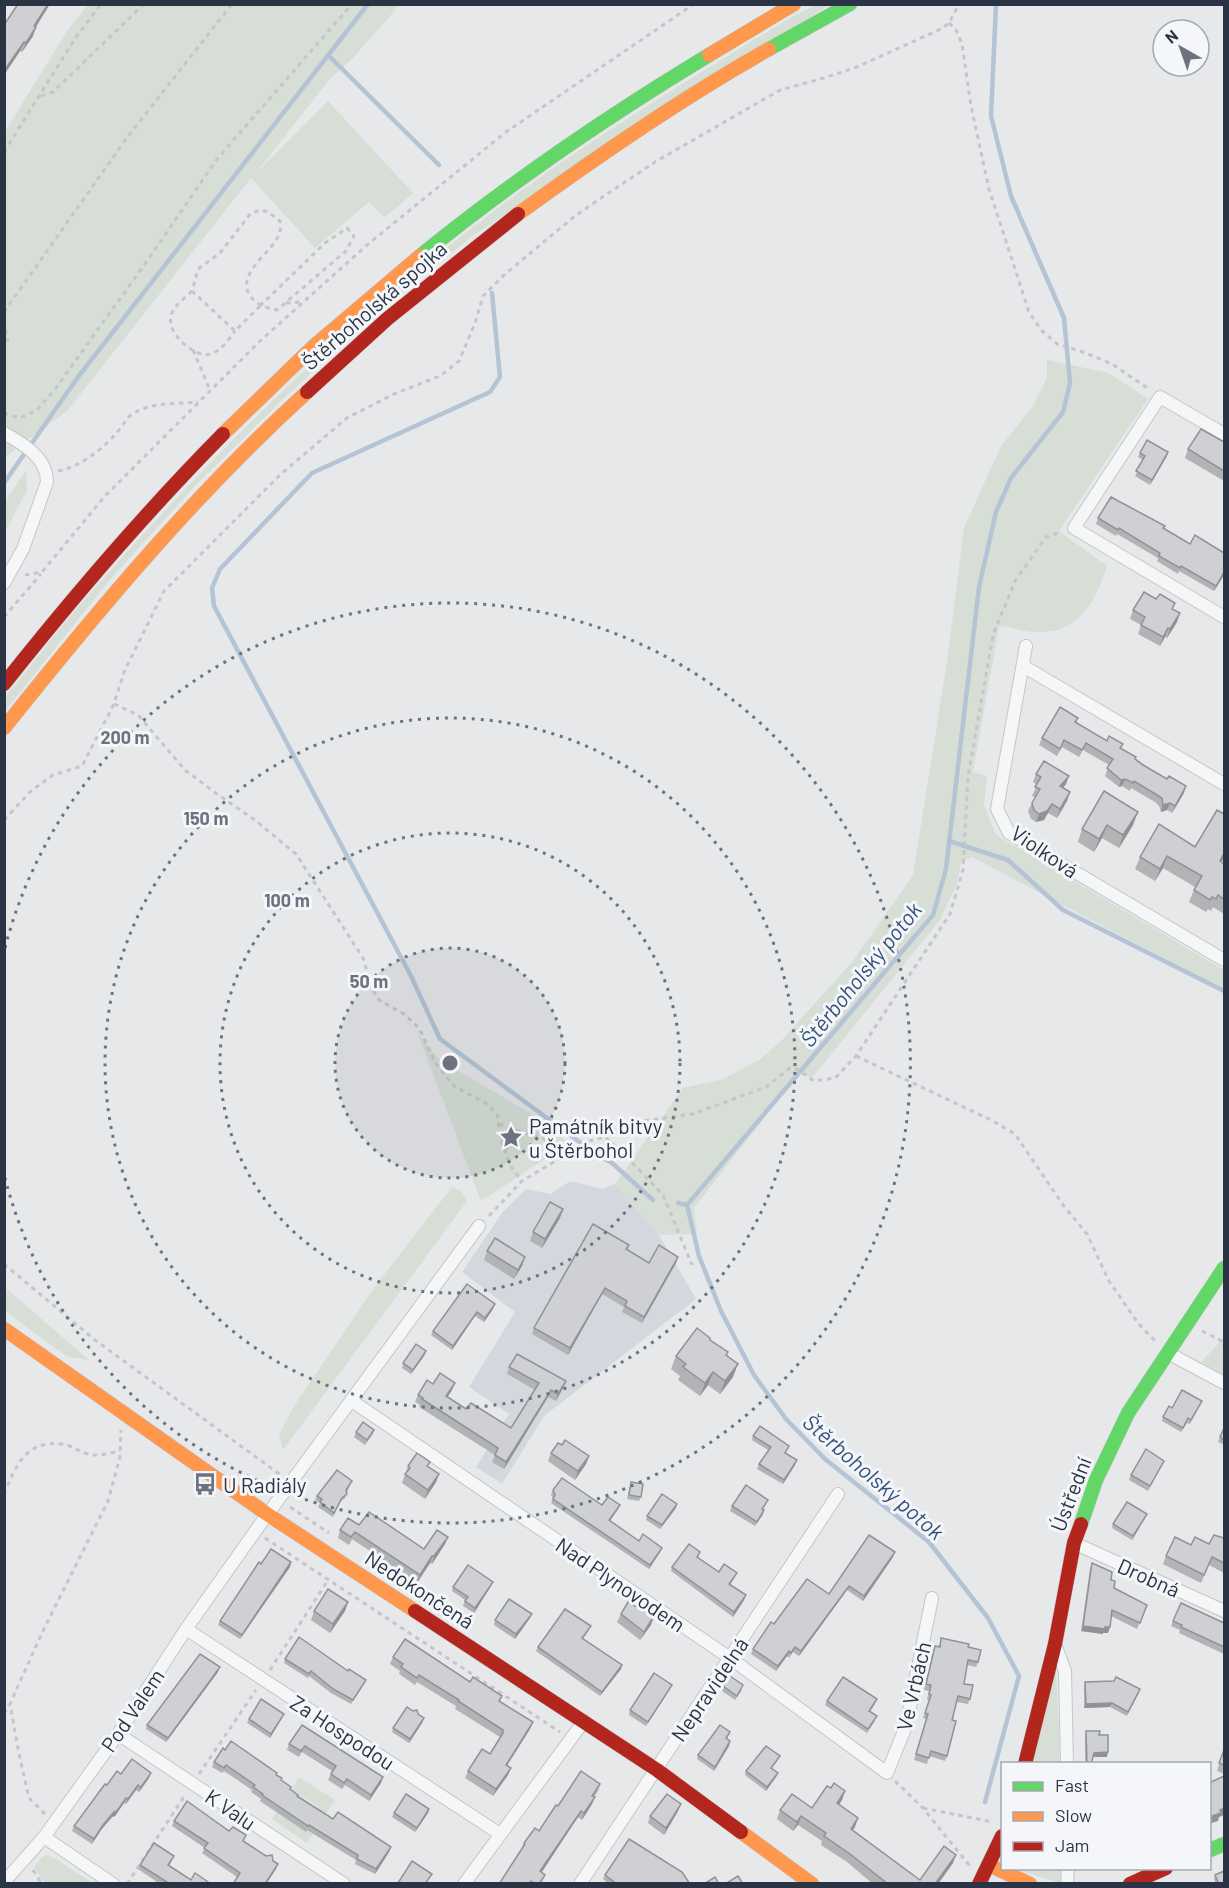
<svg xmlns="http://www.w3.org/2000/svg" width="1229" height="1888" viewBox="0 0 1229 1888" font-family="Barlow,sans-serif">
<rect width="100%" height="100%" fill="#e6e8ea"/>
<path fill="#d4d7dd" d="M 570,1181 L 603,1189 L 615,1184 L 659,1235 L 696,1299 L 544,1416 L 502,1484 L 476,1467 L 509,1414 L 469,1387 L 515,1312 L 462,1272 L 502,1213 L 526,1189 L 551,1194 Z"/>
<g fill="#d6ded6">
<path d="M 88,5 L 398,5 L 391,15 L 351,60 L 328,81 L 255,174 L 328,101 L 413,193 L 384,218 L 369,202 L 315,248 L 251,178 L 68,410 L 5,457 L 4,133 L 69,28 Z"/>
<path d="M 815,5 L 829,5 L 474,235 L 377,313 L 281,401 L 197,484 L 113,576 L 5,711 C 5,708 4,704 5,701 C 6,693 15,685 20,679 C 42,651 64,623 87,597 C 217,448 357,311 517,194 C 605,130 698,74 790,18 Z"/>
<path d="M 1047,360 L 1109,373 L 1148,399 L 1059,531 L 1107,566 C 1096,599 1081,632 1041,632 C 1027,633 1013,627 999,626 L 973,772 L 987,776 L 984,805 L 996,835 L 1224,970 L 1224,990 L 972,857 L 961,862 L 957,883 L 940,920 L 811,1079 L 801,1071 L 694,1208 L 697,1234 L 659,1235 L 615,1184 L 683,1088 L 721,1080 L 759,1060 L 782,1040 L 853,961 L 913,875 L 947,662 L 964,528 L 1001,446 L 1033,406 L 1047,378 Z"/>
<path d="M 26,471 L 27,490 L 5,532 L 5,501 Z"/>
<path d="M 418,1034 L 440,1060 L 528,1112 L 569,1143 L 481,1201 Z"/>
<path d="M 452,1187 L 462,1192 L 467,1201 L 283,1450 L 279,1435 L 294,1406 L 377,1284 Z"/>
<path d="M 4,1287 L 9,1291 L 89,1360 L 68,1357 L 5,1311 Z"/>
<path d="M 1224,1338 L 1224,1375 L 1201,1362 Z"/>
<path d="M 1056,1670 L 1060,1763 L 1033,1763 Z"/>
<path d="M 299,1777 L 335,1800 L 307,1843 L 272,1819 L 278,1810 L 315,1814 L 319,1807 L 295,1792 L 292,1797 L 290,1792 Z"/>
<path d="M 47,1855 L 52,1857 L 93,1883 L 45,1883 L 34,1867 L 42,1857 Z"/>
<path d="M 1015,1869 L 1061,1869 L 1060,1883 Z"/>
</g>
<g fill="none" stroke-linecap="round" stroke-linejoin="round">
<g stroke="#b4c4d5" stroke-width="4.5">
<path d="M 329,56 L 439,165"/>
<path d="M 492,293 L 500,377 L 490,392 L 312,473 L 220,569 L 212,588 L 214,606 L 411,976 L 440,1039 L 593,1152 L 612,1163 L 653,1200"/>
<path d="M 4,483 L 78,377 L 368,4"/>
<path d="M 949,841 L 1008,860 L 1063,910 L 1224,991"/>
<path d="M 678,1203 L 687,1205"/>
<path d="M 985,1802 L 1019,1676 L 988,1618 L 929,1542 L 825,1459 L 786,1419 L 754,1375 L 721,1311 L 699,1256 L 687,1205 L 933,915 L 946,869 L 979,587 L 996,512 L 1011,478 L 1063,412 L 1070,383 L 1064,318 L 1011,196 L 991,116 L 996,4"/>
</g>
<g stroke="#c4c6c8" stroke-width="14">
<g id="street">
<path d="M 4,433 C 24,444 47,458 47,482 L 23,549 L 4,583"/>
<path d="M 1224,434 L 1160,397 L 1074,528 L 1224,617"/>
<path d="M 1026,646 L 997,809 L 1009,833 L 1224,960"/>
<path d="M 1023,666 L 1224,784"/>
<path d="M 1168,1353 L 1224,1383"/>
<path d="M 352,1401 L 730,1658 L 887,1773 L 906,1726 L 932,1598"/>
<path d="M 1074,1543 L 1224,1611"/>
<path d="M 186,1629 L 500,1834"/>
<path d="M 1055,1644 L 1065,1671 L 1067,1764"/>
<path d="M 118,1734 L 344,1884"/>
<path d="M 4,1882 L 44,1837"/>
<path d="M 113,1884 L 44,1837 L 118,1734 L 186,1629 L 259,1526 L 479,1226"/>
<path d="M 464,1884 L 584,1721"/>
<path d="M 580,1884 L 838,1494"/>
<path d="M 1067,1884 L 1068,1868"/>
</g>
</g>
<g stroke="#c4c6c8" stroke-width="15">
<g id="fast">
<path d="M 769,49 L 850,4"/>
<path d="M 420,256 C 511,182 608,116 709,55"/>
<path d="M 1081,1524 L 1096,1480 L 1128,1413 L 1224,1268"/>
<path d="M 1210,1850 L 1224,1844"/>
</g>
</g>
<g stroke="#c4c6c8" stroke-width="15">
<g id="slow">
<path d="M 709,55 L 794,4"/>
<path d="M 518,214 C 599,155 682,98 769,49"/>
<path d="M 223,434 L 314,346 L 420,256"/>
<path d="M 4,728 C 98,610 195,494 307,392"/>
<path d="M 4,1329 L 267,1514 L 415,1611"/>
<path d="M 741,1832 L 812,1884"/>
<path d="M 989,1865 L 1030,1884"/>
</g>
</g>
<g stroke="#c4c6c8" stroke-width="15">
<g id="jam">
<path d="M 307,392 L 387,319 L 518,214"/>
<path d="M 4,684 C 73,597 145,513 223,434"/>
<path d="M 415,1611 L 657,1770 L 741,1832"/>
<path d="M 1025,1764 L 1055,1644 L 1074,1543 L 1081,1524"/>
<path d="M 979,1884 L 1002,1836"/>
<path d="M 1130,1884 L 1166,1868"/>
</g>
</g>
<g stroke="#c5c6ca" stroke-width="3" stroke-dasharray="4.5 4.5" stroke-linecap="butt">
<path d="M 949,23 L 956,30 L 962,44 L 971,106 L 989,189 L 1029,312 L 1041,330 L 1057,344 L 1083,352 L 1112,364 L 1149,389"/>
<path d="M 41,96 L 53,92 L 144,4"/>
<path d="M 4,152 L 76,37 L 101,4"/>
<path d="M 192,291 C 185,298 173,306 171,316 C 166,333 195,359 211,354 C 222,350 229,339 235,331"/>
<path d="M 286,303 L 301,302"/>
<path d="M 260,306 L 235,331 L 192,291 L 198,269 L 220,253 L 251,213 L 261,210 L 268,212 L 280,221 C 280,226 281,230 279,235 C 272,252 237,273 249,294 C 256,305 264,307 277,310 L 346,251 L 354,236 L 347,228 L 325,243 L 260,306"/>
<path d="M 4,312 L 126,139 L 232,4"/>
<path d="M 4,321 L 8,342"/>
<path d="M 193,350 L 210,390"/>
<path d="M 4,413 L 20,418 L 37,410 L 56,388 L 152,254 L 217,159 L 352,4"/>
<path d="M 58,471 C 82,466 103,449 119,430 C 124,424 127,417 134,413 C 152,402 178,404 198,402"/>
<path d="M 25,575 L 42,572 L 105,496 L 259,342 L 367,245 L 506,132 L 694,4"/>
<path d="M 4,617 L 41,574"/>
<path d="M 114,704 L 138,715 L 185,770 L 217,794 L 255,820 L 296,854 L 363,958 L 372,988 L 379,1000 L 404,1014 L 419,1028 L 436,1064 L 454,1086 L 487,1104 L 495,1112 L 498,1117 L 499,1134 L 503,1147 L 512,1168 L 522,1181"/>
<path d="M 4,820 L 31,791 L 53,775 L 82,766 L 114,704 L 124,672 L 164,591 L 281,474 L 347,418 L 394,394 L 440,376 L 459,361 L 475,323 L 483,296 L 503,276 L 576,215 L 655,162 L 780,90 L 824,78 L 857,67 L 941,29 L 949,23 L 959,4"/>
<path d="M 856,1056 L 993,1121 L 1015,1134 L 1063,1205 L 1087,1234 L 1109,1281 L 1138,1323 L 1156,1342"/>
<path d="M 499,1124 L 544,1139 L 569,1154"/>
<path d="M 605,1137 L 610,1130 L 628,1123 L 693,1114 L 766,1087 L 790,1068 L 795,1068 L 814,1081 L 835,1078 L 856,1056 L 950,914 L 963,870 L 968,777 L 993,635 L 1015,581 L 1046,537 L 1061,532"/>
<path d="M 505,1150 L 521,1131"/>
<path d="M 489,1216 L 522,1181 L 589,1141 L 605,1137 L 625,1155 L 663,1195 L 692,1265"/>
<path d="M 4,1264 L 95,1340 L 282,1476"/>
<path d="M 1202,1331 L 1224,1342"/>
<path d="M 4,1494 C 16,1465 26,1440 62,1444 C 72,1445 79,1452 88,1454 C 98,1457 110,1453 120,1451"/>
<path d="M 290,1507 L 329,1533"/>
<path d="M 265,1538 L 560,1732"/>
<path d="M 270,1670 L 328,1580"/>
<path d="M 4,1714 L 9,1705"/>
<path d="M 199,1774 L 256,1690"/>
<path d="M 895,1781 L 922,1807 L 970,1866"/>
<path d="M 923,1808 L 993,1822"/>
<path d="M 45,1814 L 29,1798 L 19,1754 L 10,1704 L 42,1633 L 108,1501 L 120,1457 L 121,1430"/>
<path d="M 33,1870 L 42,1884"/>
<path d="M 127,1884 L 185,1795"/>
</g>
<use href="#street" stroke="#f5f6f7" stroke-width="12"/>
<use href="#fast" stroke="#63d668" stroke-width="14"/>
<use href="#slow" stroke="#ff974d" stroke-width="14"/>
<use href="#jam" stroke="#b3261e" stroke-width="14"/>
</g>
<g fill="#b1b3b5">
<path d="M 18,4 L 50,4 L 35,27 L 33,36 L 22,52 L 20,51 L 4,75 L 4,25 Z"/>
<path d="M 1224,442 L 1224,481 L 1185,458 L 1188,449 Z"/>
<path d="M 1168,452 L 1167,456 L 1150,485 L 1135,476 L 1143,460 L 1138,457 L 1140,453 Z"/>
<path d="M 1098,518 L 1165,526 L 1164,529 L 1190,544 L 1224,553 L 1224,575 L 1214,591 L 1179,571 L 1178,574 L 1157,561 L 1158,558 L 1117,534 L 1116,536 L 1096,524 Z"/>
<path d="M 1173,609 L 1180,613 L 1177,622 L 1167,638 L 1165,637 L 1160,646 L 1138,634 L 1141,625 L 1130,619 L 1133,610 Z"/>
<path d="M 1078,718 L 1076,723 L 1107,741 L 1123,744 L 1121,748 L 1184,793 L 1172,813 L 1167,810 L 1161,812 L 1159,806 L 1155,802 L 1131,788 L 1130,791 L 1122,786 L 1119,787 L 1105,776 L 1109,765 L 1083,750 L 1079,757 L 1062,747 L 1057,756 L 1039,745 L 1042,738 Z"/>
<path d="M 1036,774 L 1066,784 L 1063,788 L 1070,792 L 1067,801 L 1057,818 L 1048,813 L 1044,820 L 1036,822 L 1031,819 L 1028,811 L 1035,797 L 1032,796 L 1037,785 L 1033,782 Z"/>
<path d="M 1104,791 L 1133,825 L 1119,848 L 1102,838 L 1094,852 L 1078,842 L 1082,829 Z"/>
<path d="M 1159,824 L 1224,864 L 1224,914 L 1213,907 L 1211,911 L 1208,909 L 1206,912 L 1189,902 L 1195,887 L 1163,868 L 1155,881 L 1135,869 L 1140,857 Z"/>
<path d="M 560,1218 L 542,1248 L 530,1241 L 533,1232 Z"/>
<path d="M 629,1245 L 627,1250 L 649,1263 L 678,1257 L 676,1263 L 642,1323 L 622,1312 L 624,1307 L 602,1294 L 568,1355 L 532,1334 L 534,1328 Z"/>
<path d="M 487,1251 L 525,1257 L 522,1266 L 514,1279 L 484,1260 Z"/>
<path d="M 467,1284 L 493,1309 L 484,1322 L 475,1316 L 452,1350 L 431,1335 L 433,1331 Z"/>
<path d="M 710,1340 L 727,1355 L 733,1377 L 720,1394 L 708,1385 L 700,1396 L 678,1380 L 680,1376 L 671,1369 L 676,1356 Z"/>
<path d="M 426,1351 L 424,1356 L 411,1374 L 402,1368 L 403,1363 Z"/>
<path d="M 509,1367 L 563,1388 L 556,1401 L 548,1397 L 504,1469 L 492,1462 L 495,1455 L 419,1407 L 420,1405 L 415,1402 L 418,1395 L 433,1384 L 452,1390 L 447,1397 L 466,1409 L 511,1428 L 535,1390 L 507,1374 Z"/>
<path d="M 1202,1401 L 1190,1424 L 1187,1423 L 1181,1432 L 1162,1421 L 1163,1417 L 1172,1408 Z"/>
<path d="M 1224,1428 L 1224,1445 L 1218,1442 Z"/>
<path d="M 374,1430 L 373,1434 L 365,1445 L 354,1437 L 356,1432 Z"/>
<path d="M 753,1436 L 789,1446 L 786,1453 L 795,1465 L 783,1484 L 757,1469 L 759,1464 L 768,1450 L 752,1440 Z"/>
<path d="M 562,1445 L 589,1456 L 586,1464 L 575,1480 L 548,1461 L 551,1453 Z"/>
<path d="M 1164,1461 L 1148,1491 L 1129,1480 L 1131,1475 Z"/>
<path d="M 408,1466 L 428,1466 L 439,1474 L 436,1482 L 425,1499 L 402,1483 Z"/>
<path d="M 352,1481 L 347,1492 L 345,1498 L 340,1502 L 333,1517 L 318,1507 L 320,1503 L 315,1500 L 317,1496 Z"/>
<path d="M 631,1482 L 641,1497 L 639,1501 L 627,1499 Z"/>
<path d="M 553,1490 L 602,1505 L 618,1509 L 610,1521 L 639,1541 L 660,1552 L 649,1569 L 551,1503 L 553,1498 L 551,1495 Z"/>
<path d="M 766,1504 L 763,1509 L 764,1510 L 763,1515 L 755,1526 L 730,1511 L 732,1506 Z"/>
<path d="M 676,1508 L 660,1529 L 646,1520 L 647,1516 Z"/>
<path d="M 1147,1514 L 1145,1518 L 1132,1540 L 1112,1528 L 1113,1524 Z"/>
<path d="M 359,1525 L 424,1549 L 448,1537 L 445,1544 L 432,1564 L 430,1563 L 417,1583 L 352,1539 L 349,1545 L 338,1538 L 340,1530 Z"/>
<path d="M 1224,1538 L 1224,1573 L 1209,1565 L 1201,1583 L 1163,1564 L 1166,1556 L 1191,1545 L 1209,1544 Z"/>
<path d="M 698,1557 L 719,1572 L 735,1577 L 730,1585 L 746,1595 L 744,1600 L 733,1617 L 671,1571 L 672,1567 Z"/>
<path d="M 893,1557 L 863,1601 L 847,1590 L 799,1656 L 793,1652 L 789,1658 L 787,1656 L 776,1671 L 751,1654 L 753,1649 L 774,1624 Z"/>
<path d="M 291,1562 L 290,1567 L 240,1639 L 218,1625 L 220,1621 L 261,1564 Z"/>
<path d="M 1092,1563 L 1111,1580 L 1114,1588 L 1147,1605 L 1137,1629 L 1111,1616 L 1108,1633 L 1103,1633 L 1103,1634 L 1081,1631 L 1090,1568 Z"/>
<path d="M 493,1582 L 491,1586 L 474,1613 L 463,1606 L 465,1600 L 452,1591 L 453,1587 Z"/>
<path d="M 348,1602 L 345,1611 L 330,1633 L 311,1620 L 314,1611 Z"/>
<path d="M 621,1614 L 651,1625 L 640,1640 L 617,1622 Z"/>
<path d="M 530,1618 L 515,1639 L 494,1625 L 495,1620 Z"/>
<path d="M 1173,1621 L 1224,1623 L 1224,1654 L 1179,1633 L 1180,1630 L 1171,1626 Z"/>
<path d="M 589,1630 L 583,1639 L 621,1669 L 600,1696 L 536,1651 L 538,1647 Z"/>
<path d="M 941,1638 L 968,1647 L 978,1662 L 976,1667 L 967,1665 L 964,1684 L 970,1699 L 968,1704 L 956,1702 L 947,1756 L 945,1761 L 929,1756 L 927,1764 L 914,1760 L 926,1719 L 923,1718 L 929,1700 L 927,1700 L 929,1691 L 924,1690 L 933,1651 L 935,1646 L 939,1646 Z"/>
<path d="M 393,1657 L 500,1701 L 530,1729 L 507,1765 L 508,1775 L 493,1796 L 465,1778 L 468,1771 L 490,1754 L 500,1737 L 455,1709 L 456,1706 L 417,1682 L 415,1685 L 399,1674 L 400,1671 L 390,1664 Z"/>
<path d="M 285,1659 L 348,1671 L 366,1680 L 364,1684 L 351,1704 L 331,1693 L 309,1676 L 308,1678 L 284,1663 Z"/>
<path d="M 218,1672 L 166,1742 L 146,1729 L 147,1725 Z"/>
<path d="M 1085,1682 L 1139,1693 L 1127,1716 L 1110,1707 L 1084,1708 L 1084,1687 Z"/>
<path d="M 723,1686 L 742,1690 L 735,1700 L 722,1691 Z"/>
<path d="M 670,1689 L 646,1726 L 629,1715 L 630,1710 Z"/>
<path d="M 827,1701 L 875,1704 L 870,1712 L 875,1721 L 867,1733 L 825,1705 Z"/>
<path d="M 418,1714 L 424,1718 L 422,1723 L 409,1743 L 392,1732 L 393,1728 Z"/>
<path d="M 282,1718 L 270,1738 L 247,1723 L 249,1719 Z"/>
<path d="M 302,1725 L 383,1777 L 381,1783 L 369,1801 L 345,1785 L 342,1789 L 328,1780 L 332,1771 L 302,1752 L 299,1757 L 287,1750 L 289,1744 Z"/>
<path d="M 1086,1731 L 1099,1735 L 1107,1757 L 1093,1757 L 1091,1764 L 1085,1764 L 1085,1736 Z"/>
<path d="M 730,1732 L 727,1739 L 730,1741 L 729,1746 L 714,1771 L 697,1759 L 698,1755 Z"/>
<path d="M 1224,1750 L 1224,1774 L 1217,1771 Z"/>
<path d="M 780,1756 L 778,1760 L 772,1768 L 778,1773 L 776,1777 L 766,1791 L 745,1775 L 746,1771 Z"/>
<path d="M 214,1762 L 276,1775 L 297,1796 L 333,1819 L 389,1852 L 375,1874 L 355,1864 L 356,1860 L 307,1830 L 306,1832 L 260,1801 L 261,1799 L 251,1792 L 252,1790 L 224,1771 L 222,1773 L 212,1767 Z"/>
<path d="M 121,1774 L 149,1778 L 139,1792 L 136,1790 L 126,1804 L 124,1803 L 115,1816 L 112,1817 L 101,1830 L 92,1844 L 72,1831 L 74,1826 Z"/>
<path d="M 600,1784 L 598,1791 L 594,1797 L 595,1797 L 592,1804 L 582,1820 L 578,1817 L 541,1872 L 545,1875 L 541,1884 L 499,1884 L 521,1849 L 524,1843 L 539,1831 L 558,1806 Z"/>
<path d="M 831,1788 L 845,1791 L 842,1800 L 839,1805 L 858,1818 L 853,1830 L 920,1880 L 953,1863 L 938,1884 L 873,1884 L 847,1862 L 821,1845 L 822,1841 L 798,1825 L 793,1831 L 777,1819 L 780,1810 L 812,1808 Z"/>
<path d="M 429,1809 L 428,1813 L 415,1832 L 392,1817 L 394,1813 Z"/>
<path d="M 678,1811 L 664,1835 L 648,1823 L 650,1816 Z"/>
<path d="M 174,1821 L 244,1841 L 278,1864 L 276,1869 L 266,1884 L 233,1884 L 237,1877 L 202,1853 L 205,1848 L 172,1826 Z"/>
<path d="M 172,1861 L 169,1866 L 191,1880 L 211,1884 L 160,1884 L 138,1869 L 140,1865 Z"/>
<path d="M 605,1875 L 690,1884 L 609,1884 L 603,1879 Z"/>
<path d="M 1215,1875 L 1224,1884 L 1216,1884 L 1214,1879 Z"/>
</g>
<g fill="#909294">
<path d="M 48,4 L 50,4 L 31,35 L 34,26 Z"/>
<path d="M 36,27 L 33,36 L 22,52 L 26,43 Z"/>
<path d="M 24,42 L 20,51 L 4,75 L 4,71 Z"/>
<path d="M 1168,452 L 1167,456 L 1150,485 L 1152,480 Z"/>
<path d="M 1224,572 L 1224,575 L 1214,591 L 1216,586 Z"/>
<path d="M 1180,613 L 1177,622 L 1167,638 L 1170,629 Z"/>
<path d="M 1168,628 L 1165,637 L 1160,646 L 1163,637 Z"/>
<path d="M 1069,776 L 1066,784 L 1057,795 L 1060,786 Z"/>
<path d="M 1125,779 L 1122,786 L 1119,787 L 1121,780 Z"/>
<path d="M 1186,786 L 1184,793 L 1172,813 L 1175,806 Z"/>
<path d="M 1070,792 L 1067,801 L 1057,818 L 1060,809 Z"/>
<path d="M 1170,803 L 1167,810 L 1161,812 L 1163,805 Z"/>
<path d="M 1052,804 L 1048,813 L 1044,820 L 1036,822 L 1039,814 Z"/>
<path d="M 1138,812 L 1133,825 L 1119,848 L 1123,835 Z"/>
<path d="M 1107,825 L 1102,838 L 1094,852 L 1099,839 Z"/>
<path d="M 1224,853 L 1224,858 L 1215,873 L 1220,861 Z"/>
<path d="M 1167,856 L 1163,868 L 1155,881 L 1160,869 Z"/>
<path d="M 563,1209 L 560,1218 L 542,1248 L 545,1239 Z"/>
<path d="M 525,1257 L 522,1266 L 514,1279 L 518,1270 Z"/>
<path d="M 678,1257 L 676,1263 L 642,1323 L 644,1317 Z"/>
<path d="M 605,1288 L 602,1294 L 568,1355 L 570,1348 Z"/>
<path d="M 495,1304 L 493,1309 L 484,1322 L 485,1318 Z"/>
<path d="M 477,1312 L 475,1316 L 452,1350 L 453,1346 Z"/>
<path d="M 426,1351 L 424,1356 L 411,1374 L 413,1370 Z"/>
<path d="M 738,1364 L 733,1377 L 720,1394 L 725,1381 Z"/>
<path d="M 713,1372 L 708,1385 L 700,1396 L 705,1383 Z"/>
<path d="M 566,1381 L 563,1388 L 556,1401 L 558,1394 Z"/>
<path d="M 455,1383 L 452,1390 L 443,1404 L 446,1396 Z"/>
<path d="M 551,1390 L 548,1397 L 504,1469 L 506,1462 Z"/>
<path d="M 589,1456 L 586,1464 L 575,1480 L 578,1471 Z"/>
<path d="M 797,1460 L 795,1465 L 783,1484 L 784,1480 Z"/>
<path d="M 439,1474 L 436,1482 L 425,1499 L 428,1490 Z"/>
<path d="M 677,1504 L 676,1508 L 660,1529 L 662,1525 Z"/>
<path d="M 620,1505 L 618,1509 L 607,1525 L 609,1520 Z"/>
<path d="M 1147,1514 L 1145,1518 L 1132,1540 L 1133,1536 Z"/>
<path d="M 448,1537 L 445,1544 L 432,1564 L 434,1556 Z"/>
<path d="M 662,1548 L 660,1552 L 649,1569 L 650,1565 Z"/>
<path d="M 895,1552 L 893,1557 L 863,1601 L 864,1596 Z"/>
<path d="M 432,1556 L 430,1563 L 417,1583 L 420,1575 Z"/>
<path d="M 291,1562 L 290,1567 L 240,1639 L 242,1635 Z"/>
<path d="M 493,1582 L 491,1586 L 474,1613 L 475,1608 Z"/>
<path d="M 849,1586 L 847,1590 L 799,1656 L 801,1651 Z"/>
<path d="M 746,1595 L 744,1600 L 733,1617 L 734,1612 Z"/>
<path d="M 348,1602 L 345,1611 L 330,1633 L 333,1624 Z"/>
<path d="M 532,1614 L 530,1618 L 515,1639 L 516,1634 Z"/>
<path d="M 654,1616 L 651,1625 L 640,1640 L 644,1632 Z"/>
<path d="M 1083,1626 L 1105,1627 L 1110,1627 L 1108,1633 L 1103,1633 L 1103,1634 L 1081,1631 Z"/>
<path d="M 789,1651 L 787,1656 L 776,1671 L 778,1666 Z"/>
<path d="M 622,1665 L 621,1669 L 600,1696 L 602,1692 Z"/>
<path d="M 220,1667 L 218,1672 L 166,1742 L 168,1738 Z"/>
<path d="M 1112,1703 L 1110,1707 L 1084,1708 L 1086,1704 Z"/>
<path d="M 284,1714 L 282,1718 L 270,1738 L 271,1734 Z"/>
<path d="M 424,1718 L 422,1723 L 409,1743 L 410,1739 Z"/>
<path d="M 533,1722 L 530,1729 L 503,1772 L 506,1765 Z"/>
<path d="M 730,1741 L 729,1746 L 714,1771 L 715,1767 Z"/>
<path d="M 1108,1752 L 1107,1757 L 1093,1757 L 1094,1753 Z"/>
<path d="M 511,1768 L 508,1775 L 493,1796 L 496,1789 Z"/>
<path d="M 151,1773 L 149,1778 L 139,1792 L 141,1787 Z"/>
<path d="M 778,1773 L 776,1777 L 766,1791 L 767,1787 Z"/>
<path d="M 383,1777 L 381,1783 L 369,1801 L 371,1795 Z"/>
<path d="M 138,1785 L 136,1790 L 126,1804 L 128,1799 Z"/>
<path d="M 845,1791 L 842,1800 L 834,1812 L 837,1803 Z"/>
<path d="M 595,1797 L 592,1804 L 582,1820 L 584,1813 Z"/>
<path d="M 126,1798 L 124,1803 L 115,1816 L 112,1817 L 101,1830 L 92,1844 L 94,1839 L 103,1825 Z"/>
<path d="M 681,1804 L 678,1811 L 664,1835 L 666,1828 Z"/>
<path d="M 1224,1808 L 1224,1815 L 1219,1817 L 1218,1821 L 1209,1824 L 1209,1817 Z"/>
<path d="M 429,1809 L 428,1813 L 415,1832 L 417,1828 Z"/>
<path d="M 581,1811 L 578,1817 L 538,1878 L 540,1871 Z"/>
<path d="M 801,1816 L 798,1825 L 793,1831 L 797,1822 Z"/>
<path d="M 858,1818 L 855,1827 L 848,1837 L 851,1829 Z"/>
<path d="M 391,1847 L 389,1852 L 375,1874 L 376,1869 Z"/>
<path d="M 956,1855 L 953,1863 L 938,1884 L 935,1884 Z"/>
<path d="M 278,1864 L 276,1869 L 266,1884 L 265,1884 Z"/>
</g>
<g fill="#ced0d3" stroke="#909294" stroke-width="1.5">
<path d="M 18,4 L 48,4 L 34,26 L 36,27 L 26,43 L 24,42 L 4,71 L 4,25 Z"/>
<path d="M 1201,429 L 1224,442 L 1224,471 L 1188,449 Z"/>
<path d="M 1147,440 L 1168,452 L 1152,480 L 1136,471 L 1145,456 L 1140,453 Z"/>
<path d="M 1111,497 L 1165,526 L 1163,528 L 1190,544 L 1195,535 L 1224,553 L 1224,572 L 1216,586 L 1181,566 L 1180,568 L 1159,556 L 1160,553 L 1119,528 L 1118,530 L 1098,518 Z"/>
<path d="M 1144,592 L 1156,599 L 1160,594 L 1175,603 L 1172,609 L 1180,613 L 1170,629 L 1168,628 L 1163,637 L 1141,625 L 1145,617 L 1133,610 Z"/>
<path d="M 1060,707 L 1078,718 L 1075,722 L 1107,741 L 1109,736 L 1123,744 L 1120,748 L 1136,757 L 1135,759 L 1143,765 L 1167,779 L 1169,776 L 1186,786 L 1175,806 L 1170,803 L 1163,805 L 1162,798 L 1157,795 L 1134,781 L 1133,783 L 1125,779 L 1121,780 L 1107,768 L 1113,759 L 1086,743 L 1082,750 L 1064,740 L 1060,749 L 1042,738 Z"/>
<path d="M 1044,761 L 1069,776 L 1060,786 L 1070,792 L 1060,809 L 1052,804 L 1047,811 L 1039,814 L 1034,810 L 1032,803 L 1040,789 L 1035,787 L 1041,777 L 1036,774 Z"/>
<path d="M 1104,791 L 1138,812 L 1123,835 L 1107,825 L 1099,839 L 1082,829 Z"/>
<path d="M 1217,810 L 1224,814 L 1224,853 L 1220,861 L 1224,864 L 1224,899 L 1218,895 L 1216,899 L 1212,897 L 1210,900 L 1194,890 L 1202,876 L 1167,856 L 1160,869 L 1140,857 L 1159,824 L 1195,847 Z"/>
<path d="M 550,1202 L 563,1209 L 545,1239 L 533,1232 Z"/>
<path d="M 593,1224 L 629,1245 L 626,1249 L 649,1263 L 659,1245 L 678,1257 L 644,1317 L 625,1306 L 627,1301 L 605,1288 L 570,1348 L 534,1328 Z"/>
<path d="M 495,1238 L 525,1257 L 518,1270 L 487,1251 Z"/>
<path d="M 467,1284 L 495,1304 L 485,1318 L 477,1312 L 453,1346 L 433,1331 Z"/>
<path d="M 697,1328 L 710,1338 L 710,1340 L 728,1352 L 726,1355 L 738,1364 L 725,1381 L 713,1372 L 705,1383 L 683,1367 L 686,1364 L 676,1356 Z"/>
<path d="M 416,1344 L 426,1351 L 413,1370 L 403,1363 Z"/>
<path d="M 517,1354 L 566,1381 L 558,1394 L 551,1390 L 506,1462 L 495,1455 L 498,1448 L 422,1399 L 423,1398 L 418,1395 L 427,1380 L 433,1384 L 440,1373 L 455,1383 L 446,1396 L 466,1409 L 471,1403 L 511,1428 L 539,1383 L 509,1367 Z"/>
<path d="M 1182,1390 L 1202,1401 L 1191,1420 L 1188,1418 L 1183,1428 L 1163,1417 L 1169,1406 L 1172,1408 Z"/>
<path d="M 363,1422 L 374,1430 L 367,1440 L 356,1432 Z"/>
<path d="M 760,1426 L 789,1446 L 785,1453 L 797,1460 L 784,1480 L 759,1464 L 771,1447 L 753,1436 Z"/>
<path d="M 1224,1428 L 1224,1440 L 1220,1437 Z"/>
<path d="M 565,1440 L 589,1456 L 578,1471 L 551,1453 L 558,1443 L 562,1445 Z"/>
<path d="M 1146,1449 L 1164,1461 L 1150,1486 L 1131,1475 Z"/>
<path d="M 417,1453 L 430,1462 L 427,1466 L 439,1474 L 428,1490 L 405,1474 L 410,1468 L 408,1466 Z"/>
<path d="M 337,1470 L 352,1481 L 346,1490 L 347,1494 L 342,1498 L 334,1513 L 320,1502 L 322,1499 L 317,1496 Z"/>
<path d="M 562,1478 L 602,1505 L 608,1497 L 620,1505 L 609,1520 L 639,1541 L 643,1534 L 662,1548 L 650,1565 L 553,1499 L 555,1495 L 553,1490 Z"/>
<path d="M 631,1482 L 643,1484 L 641,1497 L 629,1495 Z"/>
<path d="M 746,1485 L 768,1500 L 762,1509 L 764,1510 L 757,1522 L 732,1506 Z"/>
<path d="M 662,1494 L 677,1504 L 662,1525 L 647,1516 Z"/>
<path d="M 1127,1502 L 1147,1514 L 1133,1536 L 1113,1524 Z"/>
<path d="M 369,1512 L 424,1549 L 437,1530 L 448,1537 L 434,1556 L 432,1556 L 420,1575 L 355,1532 L 351,1537 L 340,1530 L 348,1518 L 359,1525 Z"/>
<path d="M 869,1535 L 895,1552 L 864,1596 L 849,1586 L 801,1651 L 795,1647 L 791,1653 L 789,1651 L 778,1666 L 753,1649 L 771,1622 L 774,1624 L 807,1579 L 829,1594 Z"/>
<path d="M 1214,1535 L 1224,1538 L 1224,1563 L 1212,1557 L 1204,1575 L 1166,1556 L 1175,1537 L 1191,1545 L 1195,1537 L 1209,1544 Z"/>
<path d="M 689,1544 L 700,1552 L 697,1557 L 719,1572 L 724,1564 L 737,1573 L 729,1584 L 746,1595 L 734,1612 L 672,1567 Z"/>
<path d="M 271,1549 L 291,1562 L 242,1635 L 220,1621 L 259,1562 L 261,1564 Z"/>
<path d="M 1092,1563 L 1112,1572 L 1111,1580 L 1115,1581 L 1114,1588 L 1147,1605 L 1140,1623 L 1112,1610 L 1110,1627 L 1105,1627 L 1105,1629 L 1083,1626 Z"/>
<path d="M 468,1565 L 493,1582 L 475,1608 L 465,1601 L 468,1597 L 453,1587 Z"/>
<path d="M 328,1589 L 348,1602 L 333,1624 L 314,1611 Z"/>
<path d="M 509,1599 L 532,1614 L 516,1634 L 495,1620 Z"/>
<path d="M 628,1602 L 654,1616 L 644,1632 L 621,1614 Z"/>
<path d="M 1181,1603 L 1224,1623 L 1224,1647 L 1181,1627 L 1182,1625 L 1173,1621 Z"/>
<path d="M 565,1609 L 591,1626 L 582,1638 L 622,1665 L 602,1692 L 538,1647 Z"/>
<path d="M 299,1637 L 348,1671 L 349,1669 L 366,1680 L 353,1700 L 333,1689 L 311,1671 L 309,1674 L 285,1659 Z"/>
<path d="M 941,1638 L 969,1644 L 968,1647 L 981,1650 L 978,1662 L 968,1660 L 964,1684 L 973,1685 L 970,1699 L 958,1696 L 952,1720 L 956,1721 L 947,1756 L 931,1751 L 929,1758 L 916,1754 L 928,1714 L 925,1713 L 931,1695 L 929,1694 L 931,1685 L 926,1684 L 935,1646 L 940,1647 Z"/>
<path d="M 405,1639 L 470,1682 L 473,1677 L 502,1696 L 499,1701 L 533,1722 L 506,1765 L 511,1768 L 496,1789 L 468,1771 L 482,1749 L 490,1754 L 503,1733 L 503,1730 L 458,1701 L 459,1700 L 419,1675 L 417,1678 L 401,1667 L 403,1664 L 393,1657 Z"/>
<path d="M 200,1654 L 220,1667 L 168,1738 L 147,1725 Z"/>
<path d="M 654,1673 L 672,1685 L 648,1722 L 630,1710 Z"/>
<path d="M 730,1676 L 743,1685 L 737,1696 L 723,1686 Z"/>
<path d="M 843,1677 L 877,1699 L 869,1711 L 877,1716 L 868,1729 L 827,1701 Z"/>
<path d="M 1116,1677 L 1140,1689 L 1128,1712 L 1112,1703 L 1086,1704 L 1085,1682 L 1114,1681 Z"/>
<path d="M 261,1699 L 284,1714 L 271,1734 L 249,1719 Z"/>
<path d="M 407,1707 L 413,1711 L 417,1710 L 418,1714 L 424,1718 L 410,1739 L 393,1728 Z"/>
<path d="M 302,1725 L 383,1777 L 371,1795 L 347,1779 L 344,1783 L 331,1774 L 336,1766 L 305,1746 L 301,1751 L 289,1744 Z"/>
<path d="M 720,1725 L 730,1732 L 726,1738 L 730,1741 L 715,1767 L 698,1755 Z"/>
<path d="M 1086,1731 L 1100,1731 L 1099,1735 L 1108,1735 L 1108,1752 L 1094,1753 L 1091,1764 L 1087,1764 Z"/>
<path d="M 231,1741 L 277,1773 L 276,1775 L 282,1778 L 281,1780 L 291,1787 L 290,1789 L 298,1795 L 297,1796 L 333,1819 L 338,1812 L 391,1847 L 376,1869 L 357,1859 L 358,1855 L 309,1825 L 308,1826 L 262,1795 L 263,1794 L 253,1787 L 255,1785 L 226,1765 L 224,1768 L 214,1762 L 223,1748 L 225,1750 Z"/>
<path d="M 766,1746 L 780,1756 L 771,1768 L 778,1773 L 767,1787 L 746,1771 Z"/>
<path d="M 1224,1750 L 1224,1765 L 1219,1763 Z"/>
<path d="M 132,1759 L 151,1773 L 141,1787 L 138,1785 L 128,1799 L 126,1798 L 117,1811 L 114,1812 L 103,1825 L 94,1839 L 74,1826 L 105,1784 L 107,1785 L 117,1771 L 121,1774 Z"/>
<path d="M 581,1771 L 600,1784 L 592,1796 L 595,1797 L 584,1813 L 581,1811 L 540,1871 L 545,1875 L 539,1884 L 535,1884 L 531,1881 L 529,1884 L 499,1884 L 525,1844 L 524,1843 L 535,1828 L 539,1831 L 556,1805 L 558,1806 Z"/>
<path d="M 1224,1776 L 1224,1808 L 1220,1810 L 1221,1813 L 1209,1817 L 1209,1783 Z"/>
<path d="M 834,1783 L 845,1791 L 837,1803 L 858,1818 L 851,1829 L 920,1880 L 944,1846 L 956,1855 L 935,1884 L 888,1884 L 850,1854 L 824,1836 L 826,1833 L 801,1816 L 797,1822 L 780,1810 L 792,1794 L 812,1808 L 827,1786 L 831,1788 Z"/>
<path d="M 406,1794 L 429,1809 L 417,1828 L 394,1813 Z"/>
<path d="M 667,1794 L 681,1804 L 666,1828 L 650,1816 Z"/>
<path d="M 187,1801 L 229,1831 L 233,1827 L 246,1835 L 243,1841 L 266,1856 L 272,1855 L 273,1861 L 278,1864 L 265,1884 L 233,1884 L 240,1873 L 204,1848 L 208,1843 L 174,1821 Z"/>
<path d="M 629,1839 L 682,1872 L 690,1884 L 617,1884 L 605,1875 Z"/>
<path d="M 154,1843 L 174,1856 L 168,1865 L 191,1880 L 195,1873 L 211,1884 L 170,1884 L 140,1865 Z"/>
<path d="M 412,1861 L 432,1874 L 425,1884 L 399,1884 L 398,1883 Z"/>
<path d="M 1224,1871 L 1224,1884 L 1219,1884 L 1215,1875 Z"/>
<path d="M 738,1876 L 743,1884 L 725,1884 Z"/>
<path d="M 715,1877 L 719,1884 L 704,1884 Z"/>
</g>
<circle cx="450" cy="1063" r="115" fill="#6c737f" fill-opacity=".12"/>
<g fill="none" stroke="#6c737f" stroke-width="3" stroke-dasharray="3 6">
<circle cx="450" cy="1063" r="115"/>
<circle cx="450" cy="1063" r="230"/>
<circle cx="450" cy="1063" r="345"/>
<path d="M5 948A460 460 0 1 1 5 1178"/>
</g>
<defs>
<g id="sight-bare" transform="scale(1.8)"><path d="M0-6L1.8-2.2L6-1.7L2.9 1.2L3.7 5.4L0 3.3L-3.7 5.4L-2.9 1.2L-6-1.7L-1.8-2.2Z" fill="#6c737f" stroke="#f4f6f9" stroke-width="2.5" paint-order="stroke"/></g>
<g id="bus-bare" transform="scale(1.8)"><path d="M-5-6H5V4H4V6H2V4H-2V6H-4V4H-5ZM-3.5-4V0h7V-4ZM-3.5 1.2v1.5H-2V1.2ZM2 1.2v1.5H3.5V1.2Z" fill="#6c737f" stroke="#f4f6f9" stroke-width="2.5" paint-order="stroke"/></g>
</defs>
<g fill-rule="evenodd">
<use href="#sight-bare" x="511" y="1137"/>
<use href="#bus-bare" x="205" y="1484"/>
</g>
<g text-anchor="middle" dominant-baseline="central" stroke-width="6" stroke-linejoin="round" paint-order="stroke">
<g font-size="21" fill="#2b3445" stroke="#f4f6f9">
<text transform="translate(374 305) rotate(-41)">Štěrboholská spojka</text>
<text transform="translate(1045 851) rotate(34)">Violková</text>
<text transform="translate(1070 1494) rotate(-69)">Ústřední</text>
<text transform="translate(1149 1577) rotate(24)">Drobná</text>
<text transform="translate(621 1584) rotate(34)">Nad Plynovodem</text>
<text transform="translate(420 1589) rotate(33)">Nedokončená</text>
<text transform="translate(913 1686) rotate(-77)">Ve Vrbách</text>
<text transform="translate(709 1689) rotate(-56)">Nepravidelná</text>
<text transform="translate(132 1710) rotate(-56)">Pod Valem</text>
<text transform="translate(343 1732) rotate(33)">Za Hospodou</text>
<text transform="translate(231 1809) rotate(34)">K Valu</text>
</g>
<g font-size="21" fill="#2b3445" stroke="#f4f6f9" text-anchor="start">
<text x="529" y="1125">Památník bitvy<tspan x="529" dy="24">u Štěrbohol</tspan></text>
<text x="223" y="1484">U Radiály</text>
</g>
<g font-size="22" font-style="italic" fill="#34527a" stroke="#f4f6f9">
<text transform="translate(860 974) rotate(-51)">Štěrboholský potok</text>
<text transform="translate(874 1476) rotate(41)">Štěrboholský potok</text>
</g>
</g>
<circle cx="450" cy="1063" r="9" fill="#6c737f" stroke="#f4f6f9" stroke-width="3"/>
<g font-size="18" text-anchor="middle" font-weight="bold" fill="#6c737f" stroke="#f4f6f9" stroke-width="6" stroke-linejoin="round" paint-order="stroke">
<text x="125" y="744">200 m</text>
<text x="206" y="825">150 m</text>
<text x="287" y="907">100 m</text>
<text x="369" y="988">50 m</text>
</g>
<rect width="1229" height="1888" fill="none" stroke="#2b3445" stroke-width="12"/>
<rect x="1001" y="1762" width="210" height="108" fill="#f4f6f9" stroke="#a4a8b1" stroke-width="1.5"/>
<rect x="1013" y="1782" width="30" height="9" fill="#63d668" stroke="#a4a8b1" stroke-width="1.5"/>
<text x="1055" y="1792" font-size="18" fill="#2b3445">Fast</text>
<rect x="1013" y="1812" width="30" height="9" fill="#ff974d" stroke="#a4a8b1" stroke-width="1.5"/>
<text x="1055" y="1822" font-size="18" fill="#2b3445">Slow</text>
<rect x="1013" y="1842" width="30" height="9" fill="#b3261e" stroke="#a4a8b1" stroke-width="1.5"/>
<text x="1055" y="1852" font-size="18" fill="#2b3445">Jam</text>
<g transform="translate(1181 48) rotate(320)"><circle r="28" fill="#f4f6f9" stroke="#a4a8b1" stroke-width="1.5"/>
<path d="M0-4.5L10 22L0 15L-10 22Z" fill="#6c737f"/>
<text y="-9" font-size="16" font-weight="bold" text-anchor="middle" fill="#2b3445">N</text>
</g>
</svg>
